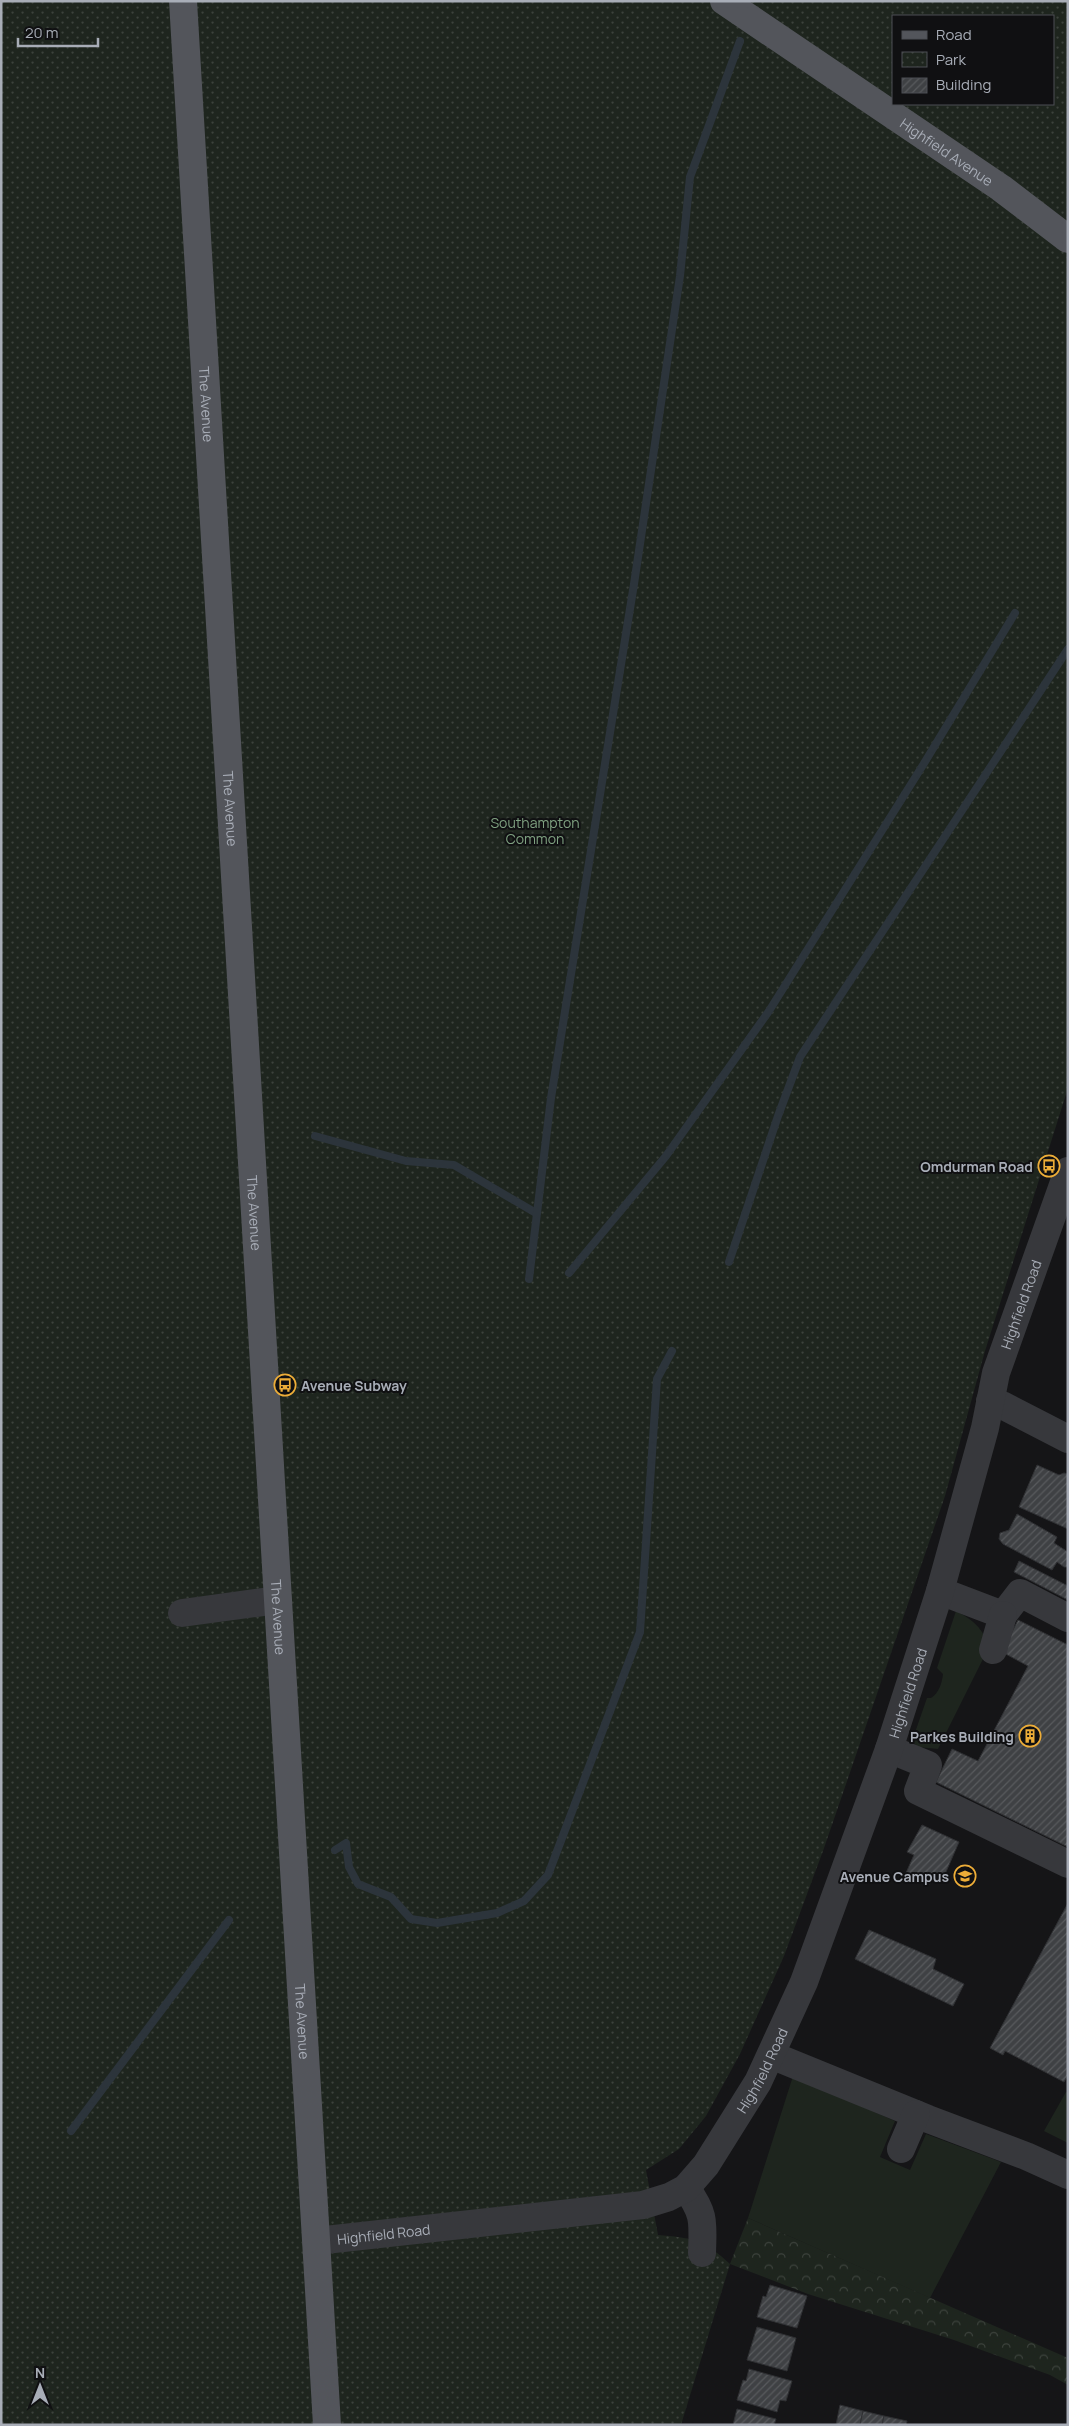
<svg xmlns="http://www.w3.org/2000/svg" width="1069" height="2426" viewBox="0 0 1069 2426" font-family="Manrope,sans-serif">
<defs>
<pattern id="forest-crowns" width="20" height="18" patternUnits="userSpaceOnUse" patternTransform="scale(1.25)"><rect width="20" height="18" fill="#1e251e"/><path d="M2 6a3 3 0 1 1 6 0M12 15a3 3 0 1 1 6 0" fill="none" stroke="#3c423c"/></pattern>
<pattern id="park-dots" width="8" height="8" patternUnits="userSpaceOnUse" patternTransform="scale(1.25)"><rect width="8" height="8" fill="#1e251e"/><path d="M2 2h.1M6 6h.1" fill="none" stroke="#3c423c" stroke-width="1.8" stroke-linecap="round"/></pattern>
<pattern id="building-hatch" width="6" height="6" patternUnits="userSpaceOnUse" patternTransform="scale(1.25)"><rect width="6" height="6" fill="#3f4144"/><path d="M-1 1l2-2M0 6l6-6M5 7l2-2" fill="none" stroke="#585a5d"/></pattern>
</defs>
<rect width="100%" height="100%" fill="#151517"/>
<g fill="#1e251e">
<path d="M 956,1611 C 973,1620 983,1628 989,1647 L 938,1749 L 918,1747 L 912,1741 L 927,1698 L 931,1698 C 939,1693 942,1683 943,1674 L 937,1668 Z"/>
<path d="M 793,2076 L 895,2121 L 880,2157 L 910,2170 L 926,2134 L 1001,2162 L 930,2298 L 748,2218 Z"/>
<path d="M 1066,2092 L 1068,2093 L 1068,2143 L 1044,2131 Z"/>
</g>
<path fill="url(#forest-crowns)" d="M 748,2218 L 1068,2358 L 1068,2385 L 1050,2375 L 954,2340 L 808,2294 L 730,2264 Z"/>
<path fill="url(#park-dots)" fill-rule="evenodd" d="M 1,1 L 1068,1 L 1068,1088 L 985,1351 L 945,1496 L 823,1851 L 784,1956 L 740,2054 L 706,2116 L 679,2149 L 646,2170 L 658,2235 C 690,2237 706,2241 730,2264 L 681,2425 L 1,2425 ZM 893,16 L 1053,16 L 1053,104 L 893,104 Z"/>
<g fill="none" stroke-linecap="round" stroke-linejoin="round">
<g stroke="#2c343b" stroke-width="8">
<path d="M 315,1136 L 406,1161 L 454,1165 L 536,1213"/>
<path d="M 729,1262 L 778,1116 L 800,1057 L 1068,649"/>
<path d="M 569,1273 L 666,1156 L 769,1011 L 923,765 L 1015,613"/>
<path d="M 529,1279 L 551,1098 L 634,584 L 680,276 L 690,177 L 740,41"/>
<path d="M 335,1850 L 346,1843 L 349,1867 L 358,1884 L 391,1897 L 411,1919 L 437,1923 L 497,1913 L 524,1901 L 548,1875 L 640,1632 L 657,1379 L 672,1351"/>
<path d="M 71,2131 L 229,1920"/>
</g>
</g>
<g fill="url(#building-hatch)" stroke="#2f3033">
<path d="M 1037,1465 L 1059,1475 L 1064,1473 L 1068,1474 L 1068,1529 L 1019,1507 Z"/>
<path d="M 1017,1514 L 1057,1537 L 1054,1543 L 1068,1552 L 1068,1567 L 1064,1567 L 1057,1562 L 1052,1570 L 1003,1544 L 999,1539 L 1000,1533 L 1009,1530 Z"/>
<path d="M 1019,1561 L 1068,1586 L 1068,1600 L 1014,1572 Z"/>
<path d="M 1018,1620 L 1068,1645 L 1068,1847 L 936,1782 L 952,1749 L 978,1761 L 1028,1666 L 1002,1652 Z"/>
<path d="M 922,1825 L 959,1842 L 942,1881 L 933,1877 L 930,1884 L 906,1873 L 914,1855 L 907,1852 Z"/>
<path d="M 1068,1903 L 1068,2075 L 1064,2082 L 1005,2051 L 1003,2055 L 990,2048 Z"/>
<path d="M 869,1930 L 936,1959 L 933,1969 L 964,1984 L 953,2006 L 855,1959 Z"/>
<path d="M 770,2285 L 807,2296 L 797,2328 L 757,2317 L 763,2296 L 766,2297 Z"/>
<path d="M 757,2327 L 796,2338 L 787,2371 L 747,2360 Z"/>
<path d="M 749,2369 L 792,2381 L 786,2401 L 780,2400 L 777,2412 L 737,2400 L 743,2380 L 746,2381 Z"/>
<path d="M 840,2405 L 863,2411 L 860,2425 L 836,2425 Z"/>
<path d="M 737,2409 L 776,2419 L 774,2425 L 733,2425 Z"/>
<path d="M 863,2411 L 884,2416 L 882,2425 L 860,2425 Z"/>
<path d="M 884,2416 L 907,2421 L 906,2425 L 882,2425 Z"/>
</g>
<g fill="none" stroke-linecap="round" stroke-linejoin="round">
<g stroke="#37383c" stroke-width="28">
<path d="M 990,1401 L 1002,1405 L 1068,1439"/>
<path d="M 940,1591 L 1003,1615 L 1020,1593 L 1068,1618"/>
<path d="M 182,1613 L 278,1600"/>
<path d="M 993,1650 L 1003,1615"/>
<path d="M 889,1749 L 928,1765 L 918,1791 L 1068,1864"/>
<path d="M 771,2055 L 928,2119 L 1026,2156 L 1068,2175"/>
<path d="M 901,2149 L 916,2114"/>
<path d="M 686,2188 C 705,2214 703,2222 702,2253"/>
<path id="s1" d="M 316,2241 L 643,2205 L 669,2197 L 686,2188 L 706,2165 L 758,2082 L 804,1982 L 889,1749 L 940,1591 L 985,1428 L 996,1373 L 1068,1171"/>
</g>
<g stroke="#53555b" stroke-width="28">
<path id="s2" d="M 183,1 L 327,2425"/>
<path id="s3" d="M 724,1 L 1001,188 L 1068,239"/>
</g>
</g>
<defs>
<g id="bus-ring" transform="scale(1.125)"><circle r="9.5" fill="#101012" stroke="#edad38" stroke-width="1.5"/><path d="M-5-6H5V4H4V6H2V4H-2V6H-4V4H-5ZM-3.5-4V0h7V-4ZM-3.5 1.2v1.5H-2V1.2ZM2 1.2v1.5H3.5V1.2Z" fill="#edad38"/></g>
<g id="building-ring" transform="scale(1.125)"><circle r="9.5" fill="#101012" stroke="#edad38" stroke-width="1.5"/><path d="M-4-6H4V6H1V3H-1V6H-4ZM-2.5-4.3h1.7v1.8h-1.7ZM.8-4.3h1.7v1.8H.8ZM-2.5-1h1.7V.8h-1.7ZM.8-1h1.7V.8H.8Z" fill="#edad38"/></g>
<g id="university-ring" transform="scale(1.125)"><circle r="9.5" fill="#101012" stroke="#edad38" stroke-width="1.5"/><path d="M0-5L7-2L0 1L-7-2ZM-4 1L0 2.5L4 1V4Q0 6-4 4Z" fill="#edad38"/></g>
</defs>
<g fill-rule="evenodd">
<use href="#bus-ring" x="1049" y="1166"/>
<use href="#bus-ring" x="285" y="1385"/>
<use href="#building-ring" x="1030" y="1736"/>
<use href="#university-ring" x="965" y="1876"/>
</g>
<g text-anchor="middle" dominant-baseline="central" stroke-width="4" stroke-linejoin="round" paint-order="stroke">
<g font-size="14" fill="#a8adb7" stroke="#101012">
<text stroke="none"><textPath href="#s3" startOffset="269">Highfield Avenue</textPath></text>
<text stroke="none"><textPath href="#s2" startOffset="404">The Avenue</textPath></text>
<text stroke="none"><textPath href="#s2" startOffset="809">The Avenue</textPath></text>
<text stroke="none"><textPath href="#s2" startOffset="1214">The Avenue</textPath></text>
<text stroke="none"><textPath href="#s1" startOffset="1326">Highfield Road</textPath></text>
<text stroke="none"><textPath href="#s2" startOffset="1619">The Avenue</textPath></text>
<text stroke="none"><textPath href="#s1" startOffset="921">Highfield Road</textPath></text>
<text stroke="none"><textPath href="#s2" startOffset="2024">The Avenue</textPath></text>
<text stroke="none"><textPath href="#s1" startOffset="516">Highfield Road</textPath></text>
<text stroke="none"><textPath href="#s1" startOffset="68">Highfield Road</textPath></text>
</g>
<g font-size="14" fill="#7fa181" stroke="#101012">
<text x="535" y="822">Southampton<tspan x="535" dy="16">Common</tspan></text>
</g>
<g font-size="14" font-weight="bold" fill="#a8adb7" stroke="#101012" text-anchor="end">
<text x="1033" y="1166">Omdurman Road</text>
<text x="301" y="1385" text-anchor="start">Avenue Subway</text>
<text x="1014" y="1736">Parkes Building</text>
<text x="949" y="1876">Avenue Campus</text>
</g>
</g>
<rect width="1069" height="2426" fill="none" stroke="#a8adb7" stroke-width="5"/>
<rect x="892" y="15" width="162" height="90" fill="#101012" stroke="#4d4f54"/>
<rect x="902" y="31" width="25" height="8" fill="#53555b" stroke="#4d4f54"/>
<text x="936" y="40" font-size="15" fill="#a8adb7">Road</text>
<rect x="902" y="52" width="25" height="15" fill="url(#park-dots)" stroke="#4d4f54"/>
<text x="936" y="65" font-size="15" fill="#a8adb7">Park</text>
<rect x="902" y="78" width="25" height="15" fill="url(#building-hatch)" stroke="#4d4f54"/>
<text x="936" y="90" font-size="15" fill="#a8adb7">Building</text>
<g transform="translate(40 2386)" stroke="#101012" stroke-width="4" paint-order="stroke">
<path d="M0-4L9 19L0 12L-9 19Z" fill="#a8adb7"/>
<text y="-8" font-size="14" font-weight="bold" text-anchor="middle" fill="#a8adb7">N</text>
</g>
<path d="M18 38v8h80v-8" fill="none" stroke="#a8adb7" stroke-width="2.5"/>
<text x="25" y="38" font-size="15" fill="#a8adb7" stroke="#101012" stroke-width="4" paint-order="stroke">20 m</text>
</svg>
